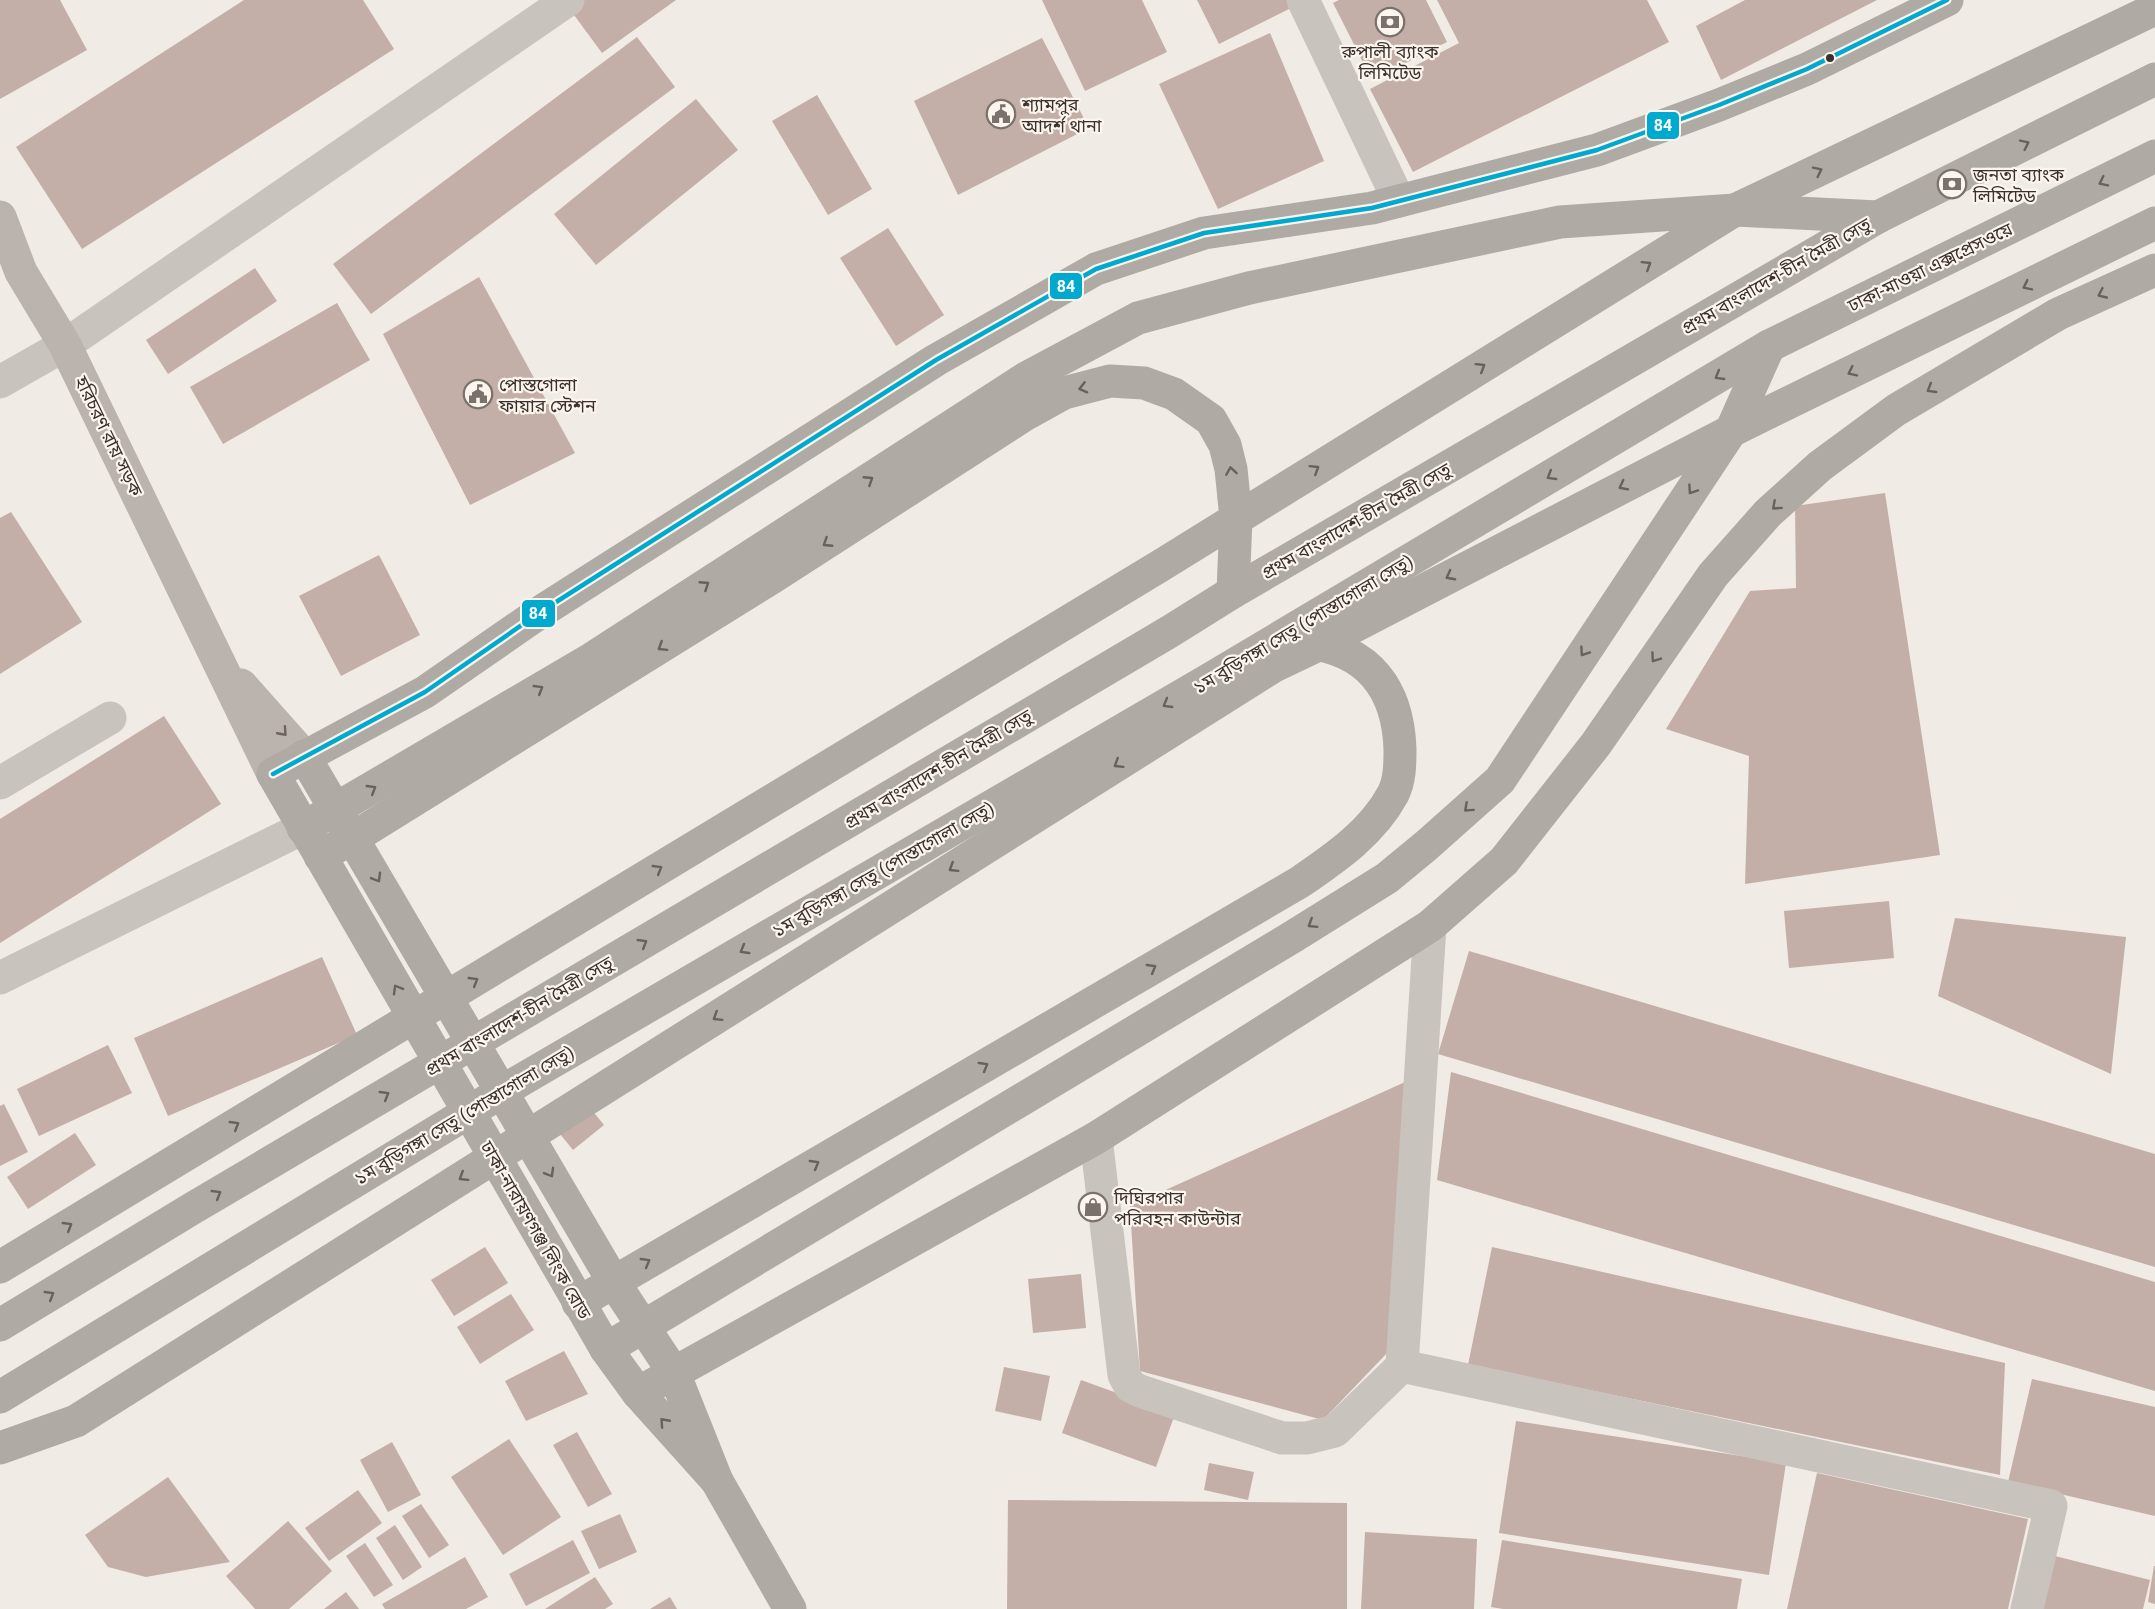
<svg xmlns="http://www.w3.org/2000/svg" width="2155" height="1609" viewBox="0 0 2155 1609" font-family="Roboto,'Noto Sans Bengali',sans-serif">
<rect width="100%" height="100%" fill="#f0ebe5"/>
<g fill="#c3afa7">
<path d="M 0,0 L 60,0 L 87,50 L 0,99 Z"/>
<path d="M 244,0 L 363,0 L 394,49 L 82,249 L 16,147 Z"/>
<path d="M 563,0 L 676,0 L 602,53 Z"/>
<path d="M 1042,0 L 1142,0 L 1167,52 L 1085,91 Z"/>
<path d="M 1197,0 L 1287,0 L 1291,8 L 1219,44 Z"/>
<path d="M 1339,0 L 1426,0 L 1447,42 L 1372,80 L 1333,3 Z"/>
<path d="M 1437,0 L 1647,0 L 1669,42 L 1413,172 L 1370,89 L 1459,43 Z"/>
<path d="M 1745,0 L 1877,0 L 1721,80 L 1696,26 Z"/>
<path d="M 1270,33 L 1324,161 L 1218,209 L 1159,84 Z"/>
<path d="M 637,37 L 675,87 L 371,314 L 333,264 Z"/>
<path d="M 1042,38 L 1089,128 L 958,195 L 914,101 Z"/>
<path d="M 817,95 L 872,189 L 828,215 L 772,121 Z"/>
<path d="M 696,99 L 738,150 L 596,265 L 554,214 Z"/>
<path d="M 888,228 L 944,315 L 896,346 L 840,258 Z"/>
<path d="M 255,268 L 277,301 L 168,374 L 146,340 Z"/>
<path d="M 479,277 L 575,453 L 470,505 L 383,334 Z"/>
<path d="M 337,303 L 370,360 L 223,444 L 190,387 Z"/>
<path d="M 1885,493 L 1940,855 L 1745,884 L 1749,756 L 1666,729 L 1750,591 L 1796,588 L 1795,506 Z"/>
<path d="M 11,512 L 82,622 L 0,674 L 0,518 Z"/>
<path d="M 379,555 L 420,635 L 341,676 L 299,596 Z"/>
<path d="M 164,716 L 221,804 L 0,943 L 0,819 Z"/>
<path d="M 1889,901 L 1894,958 L 1789,968 L 1784,911 Z"/>
<path d="M 1955,918 L 2126,937 L 2111,1074 L 1938,996 Z"/>
<path d="M 1469,951 L 2155,1154 L 2155,1267 L 1438,1054 Z"/>
<path d="M 322,957 L 357,1035 L 168,1116 L 134,1038 Z"/>
<path d="M 108,1045 L 132,1093 L 39,1136 L 17,1089 Z"/>
<path d="M 1451,1072 L 2155,1282 L 2155,1391 L 1437,1180 Z"/>
<path d="M 1414,1078 L 1389,1351 L 1323,1420 L 1140,1371 L 1130,1206 Z"/>
<path d="M 578,1093 L 604,1125 L 573,1150 L 547,1118 Z"/>
<path d="M 4,1104 L 28,1152 L 0,1166 L 0,1106 Z"/>
<path d="M 75,1133 L 96,1165 L 28,1209 L 7,1177 Z"/>
<path d="M 485,1247 L 508,1283 L 454,1316 L 431,1280 Z"/>
<path d="M 1492,1247 L 2005,1363 L 2000,1475 L 1468,1365 Z"/>
<path d="M 1081,1274 L 1086,1328 L 1033,1333 L 1028,1279 Z"/>
<path d="M 511,1294 L 534,1330 L 480,1364 L 457,1327 Z"/>
<path d="M 564,1351 L 588,1394 L 526,1421 L 505,1381 Z"/>
<path d="M 1004,1367 L 1050,1376 L 1041,1421 L 995,1411 Z"/>
<path d="M 2032,1379 L 2155,1407 L 2155,1516 L 2008,1482 Z"/>
<path d="M 1081,1380 L 1175,1414 L 1156,1467 L 1062,1433 Z"/>
<path d="M 1516,1421 L 1786,1463 L 1769,1575 L 1499,1533 Z"/>
<path d="M 577,1432 L 612,1494 L 588,1507 L 553,1445 Z"/>
<path d="M 509,1439 L 561,1517 L 503,1555 L 451,1477 Z"/>
<path d="M 392,1442 L 421,1495 L 388,1512 L 360,1460 Z"/>
<path d="M 1209,1463 L 1254,1472 L 1248,1500 L 1204,1490 Z"/>
<path d="M 1817,1473 L 2028,1519 L 2008,1609 L 1787,1609 Z"/>
<path d="M 168,1477 L 230,1562 L 146,1577 L 108,1567 L 85,1535 Z"/>
<path d="M 358,1490 L 382,1523 L 329,1561 L 305,1528 Z"/>
<path d="M 1008,1500 L 1347,1503 L 1347,1609 L 1007,1609 Z"/>
<path d="M 421,1504 L 449,1545 L 429,1558 L 402,1516 Z"/>
<path d="M 620,1514 L 637,1552 L 599,1569 L 581,1531 Z"/>
<path d="M 288,1521 L 332,1571 L 289,1609 L 255,1609 L 226,1576 Z"/>
<path d="M 395,1525 L 422,1567 L 403,1580 L 376,1538 Z"/>
<path d="M 1365,1532 L 1477,1539 L 1474,1609 L 1361,1609 Z"/>
<path d="M 573,1540 L 590,1573 L 526,1606 L 509,1574 Z"/>
<path d="M 1502,1540 L 1742,1579 L 1737,1609 L 1503,1609 L 1491,1607 Z"/>
<path d="M 365,1543 L 393,1585 L 374,1597 L 346,1556 Z"/>
<path d="M 2055,1556 L 2150,1580 L 2143,1609 L 2042,1609 Z"/>
<path d="M 465,1557 L 488,1597 L 466,1609 L 385,1609 L 382,1604 Z"/>
<path d="M 2154,1566 L 2155,1566 L 2155,1604 L 2148,1602 Z"/>
<path d="M 595,1577 L 613,1604 L 605,1609 L 545,1609 Z"/>
<path d="M 346,1592 L 359,1609 L 324,1609 Z"/>
<path d="M 670,1597 L 677,1609 L 650,1609 Z"/>
</g>
<g fill="none" stroke-linecap="round" stroke-linejoin="round">
<g stroke="#c9c3be" stroke-width="33">
<path d="M 1303,0 L 1399,201"/>
<path d="M 0,382 L 65,345 L 568,0"/>
<path d="M 0,783 L 110,718"/>
<path d="M 1430,926 L 1402,1366 L 2051,1506 L 2027,1609"/>
<path d="M 0,978 L 303,828"/>
<path d="M 1096,1138 L 1124,1375 L 1130,1386 L 1140,1391 L 1282,1438 L 1307,1438 L 1335,1431 L 1402,1366"/>
</g>
<g stroke="#bab3ae" stroke-width="33">
<path d="M 0,217 L 21,272 L 65,345 L 273,774"/>
<path d="M 241,685 L 304,756"/>
</g>
<g stroke="#afaaa4" stroke-width="33">
<path d="M 304,756 L 613,1281 L 674,1373 L 717,1481 L 790,1609"/>
<path d="M 303,828 L 588,661 L 1026,378 L 1138,318 L 1249,288 L 1560,222 L 1735,210 L 1878,217"/>
<path d="M 320,856 L 353,838 L 773,577 L 1026,414 L 1064,393 L 1110,381 L 1144,383 L 1174,394 L 1211,420 L 1225,445 L 1231,469 L 1236,518 L 1233,592"/>
<path d="M 0,1267 L 1160,566 L 1735,210 L 2155,9"/>
<path d="M 578,1303 L 1300,882 C 1335,858 1372,833 1393,794 C 1400,780 1400,764 1400,749 C 1398,689 1369,650 1308,643"/>
<path d="M 0,1325 L 193,1208 L 1169,632 L 1233,592 L 1878,217 L 2155,79"/>
<path d="M 606,1349 L 1294,936 L 1387,878 L 1427,845 L 1500,780 L 1731,431 L 1769,346"/>
<path d="M 638,1393 L 1096,1138 L 1430,926 L 1504,861 L 1596,744 L 1713,575 L 1768,513 L 1820,466 L 1896,410 L 2058,314 L 2155,270"/>
<path d="M 0,1397 L 523,1079 L 1205,682 L 1769,346 L 2155,156"/>
<path d="M 0,1448 L 76,1421 L 1274,666 L 1320,644 L 1731,431 L 2155,223"/>
<path d="M 717,1481 L 638,1393 L 606,1349 L 273,774 L 425,692 L 542,611 L 936,360 L 1096,269 L 1204,233 L 1372,208 L 1597,150 L 1719,105 L 1807,69 L 1947,0"/>
</g>
<g stroke="#fbf5ee" stroke-width="9">
<path id="bus-1" d="M 273,774 L 425,692 L 542,611 L 936,360 L 1096,269 L 1204,233 L 1372,208 L 1597,150 L 1719,105 L 1807,69 L 1947,0"/>
</g>
<use href="#bus-1" stroke="#00a9ce" stroke-width="4.5"/>
</g>
<defs><path id="oneway-chevron" d="M-2-3.5L2.5 0L-2 3.5" fill="none" stroke-width="1.6" stroke-linecap="round" stroke-linejoin="round" transform="scale(1.5)"/></defs>
<g stroke="#69615b">
<use href="#oneway-chevron" transform="translate(2025 144) rotate(-26)"/>
<use href="#oneway-chevron" transform="translate(1818 171) rotate(-26)"/>
<use href="#oneway-chevron" transform="translate(2103 182) rotate(154)"/>
<use href="#oneway-chevron" transform="translate(1647 265) rotate(-32)"/>
<use href="#oneway-chevron" transform="translate(2027 286) rotate(154)"/>
<use href="#oneway-chevron" transform="translate(2102 294) rotate(155)"/>
<use href="#oneway-chevron" transform="translate(1481 367) rotate(-32)"/>
<use href="#oneway-chevron" transform="translate(1852 372) rotate(154)"/>
<use href="#oneway-chevron" transform="translate(1719 376) rotate(149)"/>
<use href="#oneway-chevron" transform="translate(1083 388) rotate(166)"/>
<use href="#oneway-chevron" transform="translate(1931 389) rotate(149)"/>
<use href="#oneway-chevron" transform="translate(1315 469) rotate(-32)"/>
<use href="#oneway-chevron" transform="translate(1231 471) rotate(-99)"/>
<use href="#oneway-chevron" transform="translate(1551 476) rotate(149)"/>
<use href="#oneway-chevron" transform="translate(869 480) rotate(-33)"/>
<use href="#oneway-chevron" transform="translate(1623 486) rotate(153)"/>
<use href="#oneway-chevron" transform="translate(1692 490) rotate(124)"/>
<use href="#oneway-chevron" transform="translate(1776 506) rotate(138)"/>
<use href="#oneway-chevron" transform="translate(827 543) rotate(147)"/>
<use href="#oneway-chevron" transform="translate(1450 576) rotate(152)"/>
<use href="#oneway-chevron" transform="translate(705 585) rotate(-33)"/>
<use href="#oneway-chevron" transform="translate(662 647) rotate(148)"/>
<use href="#oneway-chevron" transform="translate(1584 652) rotate(124)"/>
<use href="#oneway-chevron" transform="translate(1655 658) rotate(125)"/>
<use href="#oneway-chevron" transform="translate(539 689) rotate(-31)"/>
<use href="#oneway-chevron" transform="translate(1167 704) rotate(150)"/>
<use href="#oneway-chevron" transform="translate(1118 764) rotate(148)"/>
<use href="#oneway-chevron" transform="translate(372 789) rotate(-31)"/>
<use href="#oneway-chevron" transform="translate(1468 808) rotate(138)"/>
<use href="#oneway-chevron" transform="translate(953 868) rotate(148)"/>
<use href="#oneway-chevron" transform="translate(658 869) rotate(-31)"/>
<use href="#oneway-chevron" transform="translate(377 878) rotate(60)"/>
<use href="#oneway-chevron" transform="translate(1312 924) rotate(148)"/>
<use href="#oneway-chevron" transform="translate(643 943) rotate(-31)"/>
<use href="#oneway-chevron" transform="translate(744 950) rotate(150)"/>
<use href="#oneway-chevron" transform="translate(1152 968) rotate(-30)"/>
<use href="#oneway-chevron" transform="translate(474 981) rotate(-31)"/>
<use href="#oneway-chevron" transform="translate(397 989) rotate(-120)"/>
<use href="#oneway-chevron" transform="translate(717 1017) rotate(148)"/>
<use href="#oneway-chevron" transform="translate(984 1066) rotate(-30)"/>
<use href="#oneway-chevron" transform="translate(385 1095) rotate(-31)"/>
<use href="#oneway-chevron" transform="translate(235 1125) rotate(-31)"/>
<use href="#oneway-chevron" transform="translate(815 1164) rotate(-30)"/>
<use href="#oneway-chevron" transform="translate(550 1173) rotate(60)"/>
<use href="#oneway-chevron" transform="translate(463 1177) rotate(148)"/>
<use href="#oneway-chevron" transform="translate(217 1194) rotate(-31)"/>
<use href="#oneway-chevron" transform="translate(68 1226) rotate(-31)"/>
<use href="#oneway-chevron" transform="translate(646 1262) rotate(-30)"/>
<use href="#oneway-chevron" transform="translate(50 1295) rotate(-31)"/>
<use href="#oneway-chevron" transform="translate(664 1422) rotate(-132)"/>
</g>
<use stroke="#6e645f" href="#oneway-chevron" transform="translate(283 732) rotate(48)"/>
<defs>
<g id="bank-ring" transform="scale(1.5)"><circle r="9.5" fill="#fbf5ee" stroke="#7a716c" stroke-width="1.5"/><path d="M-6-4H6V4H-6ZM0-2.3a2.3 2.3 0 1 0 0 4.6a2.3 2.3 0 1 0 0-4.6Z" fill="#7a716c"/></g>
<g id="civic-ring" transform="scale(1.5)"><circle r="9.5" fill="#fbf5ee" stroke="#7a716c" stroke-width="1.5"/><path d="M-.6-6.5H3V-4.5H.6V-3L4-1V1h2V6H-6V1h2V-1L-.6-3ZM-1.2 2.5V6h2.4V2.5Z" fill="#7a716c"/></g>
<g id="shop-ring" transform="scale(1.5)"><circle r="9.5" fill="#fbf5ee" stroke="#7a716c" stroke-width="1.5"/><path d="M-5-2.5h2.3a2.7 3.5 0 0 1 5.4 0H5L5.5 6h-11ZM-1.5-2.5h3a1.5 2.3 0 0 0-3 0Z" fill="#7a716c"/></g>
</defs>
<g fill-rule="evenodd">
<use href="#bank-ring" x="1390" y="22"/>
<use href="#civic-ring" x="1001" y="114"/>
<use href="#bank-ring" x="1952" y="184"/>
<use href="#civic-ring" x="478" y="394"/>
<use href="#shop-ring" x="1093" y="1207"/>
</g>
<circle fill="#3b302b" stroke="#fbf5ee" stroke-width="2" cx="1830" cy="58" r="5"/>
<g text-anchor="middle" dominant-baseline="central" stroke-width="4.5" stroke-linejoin="round" paint-order="stroke">
<g font-size="18" fill="#3b302b" stroke="#fbf5ee" text-anchor="start">
<text x="1390" y="51" text-anchor="middle">রুপালী ব্যাংক<tspan x="1390" dy="21">লিমিটেড</tspan></text>
<text x="1022" y="104">শ্যামপুর<tspan x="1022" dy="21">আদর্শ থানা</tspan></text>
<text x="1973" y="174">জনতা ব্যাংক<tspan x="1973" dy="21">লিমিটেড</tspan></text>
<text x="499" y="384">পোস্তগোলা<tspan x="499" dy="21">ফায়ার স্টেশন</tspan></text>
<text x="1114" y="1197">দিঘিরপার<tspan x="1114" dy="21">পরিবহন কাউন্টার</tspan></text>
</g>
<g font-size="18" fill="#3b302b" stroke="#fbf5ee">
<text transform="translate(1930 267) rotate(-26)">ঢাকা-মাওয়া এক্সপ্রেসওয়ে</text>
<text transform="translate(1776 276) rotate(-30)">প্রথম বাংলাদেশ-চীন মৈত্রী সেতু</text>
<text transform="translate(109 436) rotate(64)">হরিচরণ রায় সড়ক</text>
<text transform="translate(1356 521) rotate(-30)">প্রথম বাংলাদেশ-চীন মৈত্রী সেতু</text>
<text transform="translate(1303 624) rotate(-31)">১ম বুড়িগঙ্গা সেতু (পোস্তাগোলা সেতু)</text>
<text transform="translate(938 769) rotate(-31)">প্রথম বাংলাদেশ-চীন মৈত্রী সেতু</text>
<text transform="translate(883 869) rotate(-30)">১ম বুড়িগঙ্গা সেতু (পোস্তাগোলা সেতু)</text>
<text transform="translate(519 1016) rotate(-31)">প্রথম বাংলাদেশ-চীন মৈত্রী সেতু</text>
<text transform="translate(464 1115) rotate(-31)">১ম বুড়িগঙ্গা সেতু (পোস্তাগোলা সেতু)</text>
<text transform="translate(536 1230) rotate(60)">ঢাকা-নারায়ণগঞ্জ লিংক রোড</text>
</g>
</g>
<g stroke="#fbf5ee" stroke-width="2">
<rect x="1646" y="111" width="34" height="29" rx="6" fill="#00a9ce"/>
<rect x="1049" y="272" width="34" height="28" rx="6" fill="#00a9ce"/>
<rect x="521" y="599" width="35" height="29" rx="6" fill="#00a9ce"/>
</g>
<g font-size="16" text-anchor="middle" font-weight="bold" fill="#fff">
<text x="1663" y="131">84</text>
<text x="1066" y="292">84</text>
<text x="538" y="619">84</text>
</g>
</svg>
